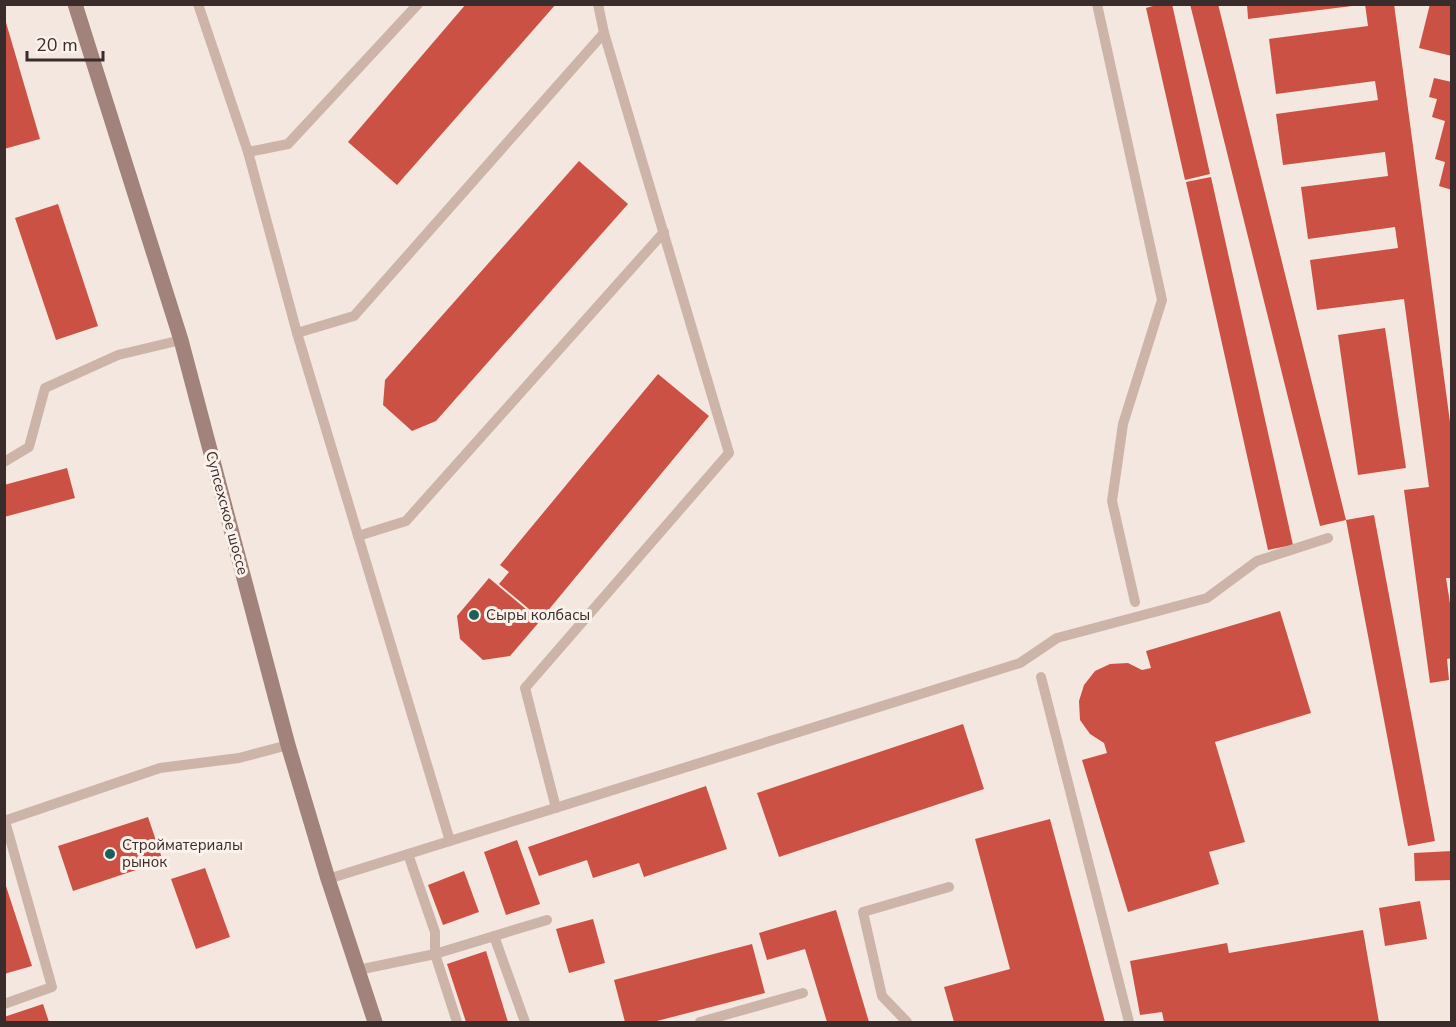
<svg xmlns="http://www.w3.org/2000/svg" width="1456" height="1027" viewBox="0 0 1456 1027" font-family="'Nunito Sans',sans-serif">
<rect width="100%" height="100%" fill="#f4e7df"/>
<g fill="#cc5145">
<path d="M 466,4 L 556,4 L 397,185 L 348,142 Z"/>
<path d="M 1160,4 L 1172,4 L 1210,174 L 1185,180 L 1146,8 Z"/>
<path d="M 1190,4 L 1218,4 L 1346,520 L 1374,515 L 1435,841 L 1408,846 L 1346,520 L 1320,526 Z"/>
<path d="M 1247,4 L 1352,4 L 1352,6 L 1248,19 Z"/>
<path d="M 1365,4 L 1394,4 L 1452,437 L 1452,578 L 1446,578 L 1452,616 L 1452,658 L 1447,659 L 1449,680 L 1430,683 L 1404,490 L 1429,487 L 1404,299 L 1317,310 L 1310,260 L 1398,248 L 1395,227 L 1308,239 L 1301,187 L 1388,176 L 1385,152 L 1283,165 L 1276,114 L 1378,100 L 1375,81 L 1276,94 L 1269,39 L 1368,26 Z"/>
<path d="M 1430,4 L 1452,4 L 1452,56 L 1419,48 Z"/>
<path d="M 5,19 L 40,139 L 4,149 L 4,20 Z"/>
<path d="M 1434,78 L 1452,82 L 1452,190 L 1439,186 L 1445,162 L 1435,159 L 1445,121 L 1432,117 L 1437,99 L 1429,97 Z"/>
<path d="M 579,161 L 628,204 L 436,421 L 412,431 L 383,405 L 385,380 Z"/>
<path d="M 1211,177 L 1293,545 L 1268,550 L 1186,182 Z"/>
<path d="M 58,204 L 98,326 L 56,340 L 15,218 Z"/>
<path d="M 1385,328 L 1406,468 L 1358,475 L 1338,335 Z"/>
<path d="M 658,374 L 709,416 L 541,619 L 499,584 L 509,572 L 500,565 Z"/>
<path d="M 67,468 L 75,498 L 4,517 L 4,485 Z"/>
<path d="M 489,578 L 540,621 L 510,656 L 483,660 L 460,639 L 457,616 Z"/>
<path d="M 1280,611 L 1311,713 L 1215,742 L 1245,842 L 1209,852 L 1219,884 L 1128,912 L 1082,760 L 1107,753 L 1104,743 L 1090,734 L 1080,720 L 1079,701 L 1084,685 L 1095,671 L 1110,664 L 1128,663 L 1142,670 L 1151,668 L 1146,651 Z"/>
<path d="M 963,724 L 984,789 L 779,857 L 757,793 Z"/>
<path d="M 706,786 L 727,849 L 644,877 L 639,863 L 593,878 L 587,860 L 539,876 L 528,847 Z"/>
<path d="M 148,817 L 163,861 L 73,891 L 58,846 Z"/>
<path d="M 1050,819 L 1105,1022 L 954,1022 L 944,987 L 1010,969 L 975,839 Z"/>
<path d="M 517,840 L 540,904 L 506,915 L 484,852 Z"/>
<path d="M 1452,851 L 1452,880 L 1415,881 L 1414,853 Z"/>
<path d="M 205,868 L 230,937 L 196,949 L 171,879 Z"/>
<path d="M 464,871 L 479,912 L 443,925 L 428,885 Z"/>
<path d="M 4,880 L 32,966 L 4,974 Z"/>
<path d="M 1420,901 L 1427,939 L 1385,946 L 1379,908 Z"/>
<path d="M 836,910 L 858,985 L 869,1022 L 827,1022 L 805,949 L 767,960 L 759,933 Z"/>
<path d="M 593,919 L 605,963 L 569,973 L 556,929 Z"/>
<path d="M 1363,930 L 1379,1022 L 1164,1022 L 1162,1012 L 1140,1015 L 1130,961 L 1227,943 L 1229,953 Z"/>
<path d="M 752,944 L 765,993 L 653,1022 L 625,1022 L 614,980 Z"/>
<path d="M 486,951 L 508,1022 L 466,1022 L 447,964 Z"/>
<path d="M 43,1004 L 49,1022 L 4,1022 L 4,1017 Z"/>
</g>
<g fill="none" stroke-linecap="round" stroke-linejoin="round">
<g stroke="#cdb4a9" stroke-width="10">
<path d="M 198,4 L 248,152 L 297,333 L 450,841"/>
<path d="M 598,4 L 604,33"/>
<path d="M 1097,4 L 1162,300 L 1123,424 L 1112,501 L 1135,602"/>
<path d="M 248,152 L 288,144 L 418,4"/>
<path d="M 297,333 L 354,316 L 604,33 L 729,453 L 525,688 L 556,808"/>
<path d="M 4,462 L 29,447 L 45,388 L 118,355 L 181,340"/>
<path d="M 358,536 L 406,521 L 664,232"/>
<path d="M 1041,677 L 1129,1022"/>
<path d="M 4,821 L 160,768 L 239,758 L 288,745"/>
<path d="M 408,854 L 435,932 L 435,954 L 457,1022"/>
<path d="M 328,879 L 1020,663 L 1057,638 L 1207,598 L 1257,561 L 1328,538"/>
<path d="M 494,936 L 525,1022"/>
<path d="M 358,970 L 435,954 L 547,920"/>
<path d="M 4,1004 L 52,987 L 5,821"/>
<path d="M 700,1022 L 803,993"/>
<path d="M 907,1022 L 882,996 L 863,912 L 949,887"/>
</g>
<path stroke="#a1837b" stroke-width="15" d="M 75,4 L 181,340 L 288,745 L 328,879 L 375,1022"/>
</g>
<g fill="#1c5e58" stroke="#fbf2ec" stroke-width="2">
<circle cx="474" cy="615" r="6"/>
<circle cx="110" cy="854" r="6"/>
</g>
<g text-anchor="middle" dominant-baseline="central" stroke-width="6" stroke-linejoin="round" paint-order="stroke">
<g font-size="15" fill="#3a2c2a" stroke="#fbf2ec">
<text transform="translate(227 513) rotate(75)">Супсехское шоссе</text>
</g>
<g font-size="15" fill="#3a2c2a" stroke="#fbf2ec" text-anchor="start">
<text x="486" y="615">Сыры колбасы</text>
<text x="122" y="845">Стройматериалы<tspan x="122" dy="17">рынок</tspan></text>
</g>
</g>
<rect width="1456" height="1027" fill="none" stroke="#3a2c2a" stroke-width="12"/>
<path d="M27 51v9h76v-9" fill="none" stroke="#3a2c2a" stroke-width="3"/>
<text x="36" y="51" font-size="18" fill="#3a2c2a" stroke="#fbf2ec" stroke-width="4.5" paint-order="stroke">20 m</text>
</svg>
